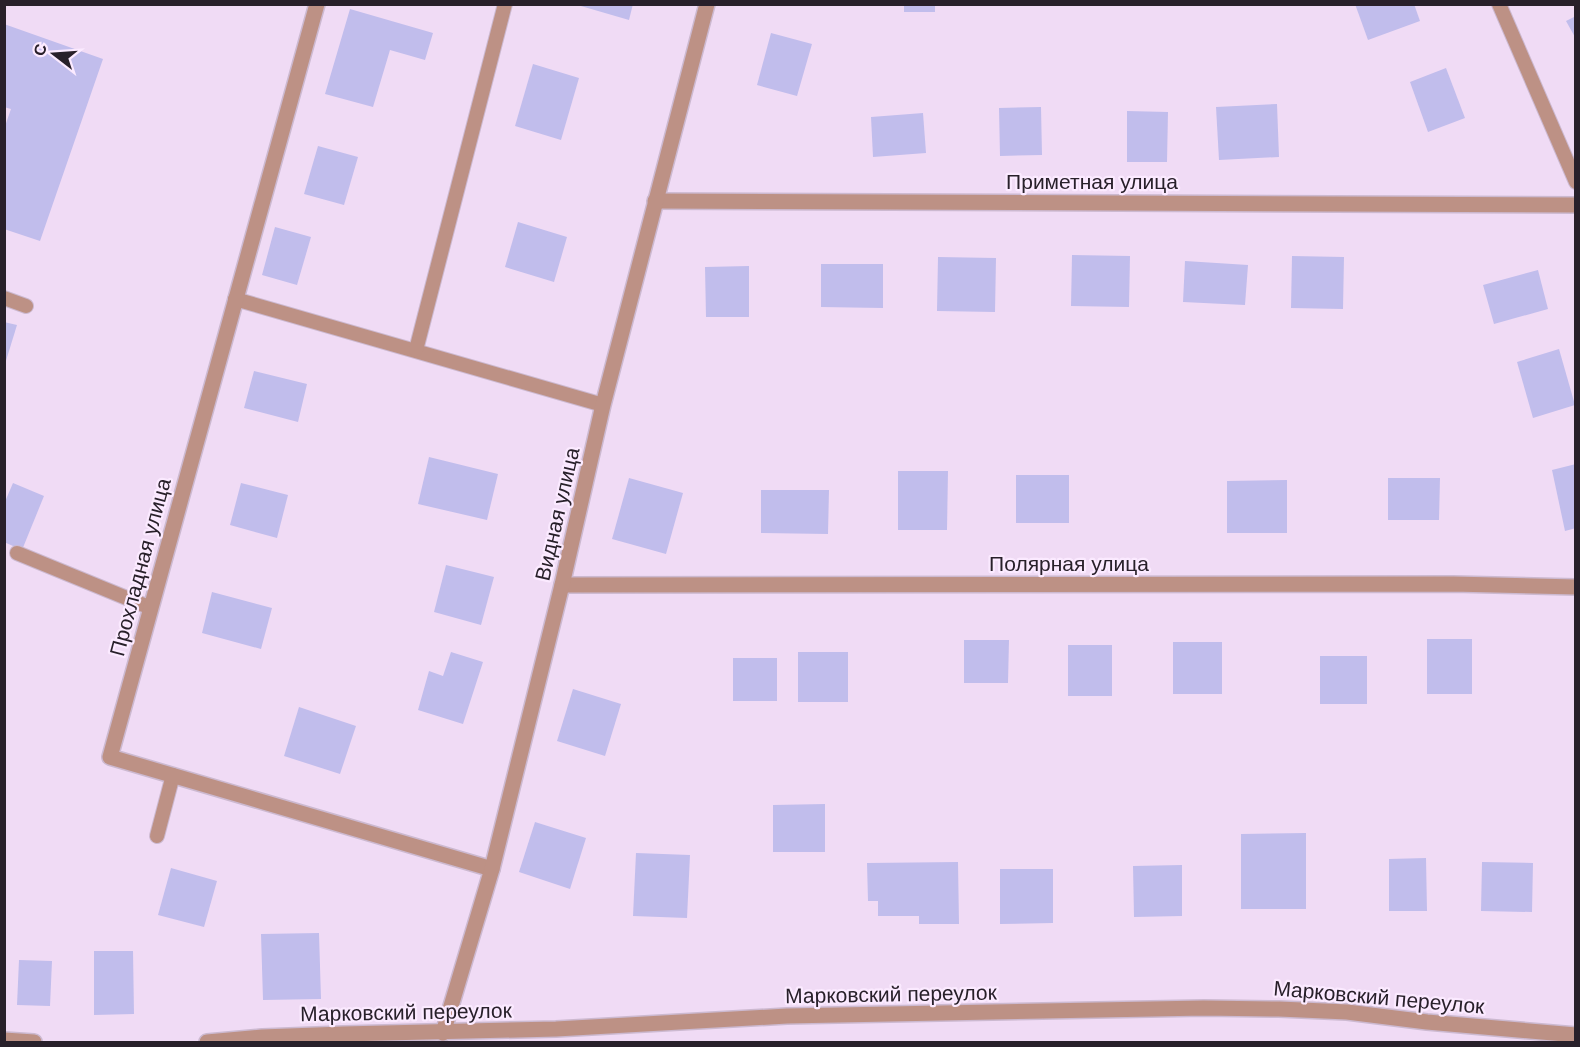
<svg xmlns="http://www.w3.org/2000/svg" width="1580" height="1047" viewBox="0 0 1580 1047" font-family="Arial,sans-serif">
<rect width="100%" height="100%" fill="#f0dbf5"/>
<g fill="#c1bdec">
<path d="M 574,4 L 633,4 L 629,20 Z"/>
<rect x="904" y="4" width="31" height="8"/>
<path d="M 1355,4 L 1414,4 L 1420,21 L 1368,40 Z"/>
<path d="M 350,9 L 433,33 L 425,60 L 390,50 L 373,107 L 325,94 Z"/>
<path d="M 1576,16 L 1576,39 L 1566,21 Z"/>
<path d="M 4,24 L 103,59 L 40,241 L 4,229 L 4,129 L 11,109 L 4,107 Z"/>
<path d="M 771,33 L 812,44 L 797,96 L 757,85 Z"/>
<path d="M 533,64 L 579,78 L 561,140 L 515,126 Z"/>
<path d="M 1446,68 L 1465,118 L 1428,132 L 1410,82 Z"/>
<path d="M 1277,104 L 1279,157 L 1219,160 L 1216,107 Z"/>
<path d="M 1041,107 L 1042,155 L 1000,156 L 999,108 Z"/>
<path d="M 1127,111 L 1168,112 L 1167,162 L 1127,162 Z"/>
<path d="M 923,113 L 926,153 L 873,157 L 871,117 Z"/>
<path d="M 318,146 L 358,157 L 344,205 L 304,194 Z"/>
<path d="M 518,222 L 567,237 L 554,282 L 505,267 Z"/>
<path d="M 275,227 L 311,237 L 297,285 L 262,275 Z"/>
<path d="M 1072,255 L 1130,256 L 1129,307 L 1071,306 Z"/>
<path d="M 1292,256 L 1344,257 L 1343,309 L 1291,308 Z"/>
<path d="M 938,257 L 996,258 L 995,312 L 937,311 Z"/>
<path d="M 1185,261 L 1248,265 L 1245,305 L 1183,302 Z"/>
<path d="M 821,264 L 883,264 L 883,308 L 821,307 Z"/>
<path d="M 749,266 L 749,317 L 706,317 L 705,267 Z"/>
<path d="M 1538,270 L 1548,309 L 1494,324 L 1483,285 Z"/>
<path d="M 4,322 L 17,325 L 5,364 L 4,364 Z"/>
<path d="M 1559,349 L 1575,405 L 1533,418 L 1517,362 Z"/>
<path d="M 254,371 L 307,384 L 298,422 L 244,408 Z"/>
<path d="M 429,457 L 498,474 L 487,520 L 418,504 Z"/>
<path d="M 1576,464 L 1576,528 L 1565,531 L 1552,470 Z"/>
<path d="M 898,471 L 948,471 L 947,530 L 898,530 Z"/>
<rect x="1016" y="475" width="53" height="48"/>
<path d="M 629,478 L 683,493 L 666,554 L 612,539 Z"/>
<path d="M 1388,478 L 1440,478 L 1439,520 L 1388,520 Z"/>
<path d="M 1287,480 L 1287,533 L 1227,533 L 1227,481 Z"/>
<path d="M 13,483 L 44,496 L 22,550 L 4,542 L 4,504 Z"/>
<path d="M 241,483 L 288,495 L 277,538 L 230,525 Z"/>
<path d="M 761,490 L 829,490 L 828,534 L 761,533 Z"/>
<path d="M 446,565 L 494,577 L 481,625 L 434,612 Z"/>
<path d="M 212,592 L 272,608 L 261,649 L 202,633 Z"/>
<rect x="1427" y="639" width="45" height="55"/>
<path d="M 964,640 L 1009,640 L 1008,683 L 964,683 Z"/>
<rect x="1173" y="642" width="49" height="52"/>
<rect x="1068" y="645" width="44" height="51"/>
<path d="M 451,652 L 483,662 L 463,724 L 418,710 L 429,671 L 443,676 Z"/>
<rect x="798" y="652" width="50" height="50"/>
<rect x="1320" y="656" width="47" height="48"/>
<rect x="733" y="658" width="44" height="43"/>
<path d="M 573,689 L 621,704 L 605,756 L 557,741 Z"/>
<path d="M 299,707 L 356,726 L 340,774 L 284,756 Z"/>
<path d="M 825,804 L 825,852 L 773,852 L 773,805 Z"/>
<path d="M 535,822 L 586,838 L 570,889 L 519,872 Z"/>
<path d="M 1306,833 L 1306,909 L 1241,909 L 1241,834 Z"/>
<path d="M 636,853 L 690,855 L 687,918 L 633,916 Z"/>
<path d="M 1426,858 L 1427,911 L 1389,911 L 1389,859 Z"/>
<path d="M 958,862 L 959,924 L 919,924 L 919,916 L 878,916 L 878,901 L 868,901 L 867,863 Z"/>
<path d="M 1482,862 L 1533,863 L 1532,912 L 1481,911 Z"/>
<path d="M 1182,865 L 1182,916 L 1134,917 L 1133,866 Z"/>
<path d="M 171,868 L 217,881 L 204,927 L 158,915 Z"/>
<path d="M 1000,869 L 1053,869 L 1053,923 L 1000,924 Z"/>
<path d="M 319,933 L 321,999 L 263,1000 L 261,934 Z"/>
<path d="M 94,951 L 133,951 L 134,1014 L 94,1015 Z"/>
<path d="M 19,960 L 52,961 L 50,1006 L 17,1005 Z"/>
</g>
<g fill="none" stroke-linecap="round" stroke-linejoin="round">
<g stroke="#ccb9d0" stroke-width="16">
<g id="service">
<path d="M 1499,4 L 1576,182"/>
<path d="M 4,298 L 26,306"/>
<path d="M 235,299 L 603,405"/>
<path d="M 416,350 L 505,4"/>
<path d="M 17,553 L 151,608"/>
<path d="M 157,836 L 173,775"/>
</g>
</g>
<g stroke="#ccb9d0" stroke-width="18">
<g id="minor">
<path d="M 317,4 L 110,757 L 492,869"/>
<path d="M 655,201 L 1576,205"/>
<path d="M 562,585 L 1453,584 L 1576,587"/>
<path d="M 443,1033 L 492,869 L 562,585 L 603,405 L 707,4"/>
<path d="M 4,1040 L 34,1042"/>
<path d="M 207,1042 L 262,1037 L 343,1034 L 556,1029 L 787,1016 L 1204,1008 L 1279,1009 L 1347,1012 L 1427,1022 L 1576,1035"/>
</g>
</g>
<use href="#service" stroke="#bd9185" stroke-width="14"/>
<use href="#minor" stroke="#bd9185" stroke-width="15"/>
</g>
<g text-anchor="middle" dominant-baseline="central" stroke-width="4.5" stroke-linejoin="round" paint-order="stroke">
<g font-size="21" fill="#28202a" stroke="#fbeaff">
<text x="1092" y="181">Приметная улица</text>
<text transform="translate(557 514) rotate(-77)">Видная улица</text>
<text x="1069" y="563">Полярная улица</text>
<text transform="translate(140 567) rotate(-75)">Прохладная улица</text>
<text transform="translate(891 994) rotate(-1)">Марковский переулок</text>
<text transform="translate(1379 997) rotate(5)">Марковский переулок</text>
<text transform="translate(406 1012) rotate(-1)">Марковский переулок</text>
</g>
</g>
<rect width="1580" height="1047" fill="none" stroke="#28202a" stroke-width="12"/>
<g transform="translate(54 54) rotate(287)" stroke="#fbeaff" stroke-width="4.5" paint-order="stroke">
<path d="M0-4.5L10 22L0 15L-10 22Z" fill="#28202a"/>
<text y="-9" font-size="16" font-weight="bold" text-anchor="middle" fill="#28202a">С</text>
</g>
</svg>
